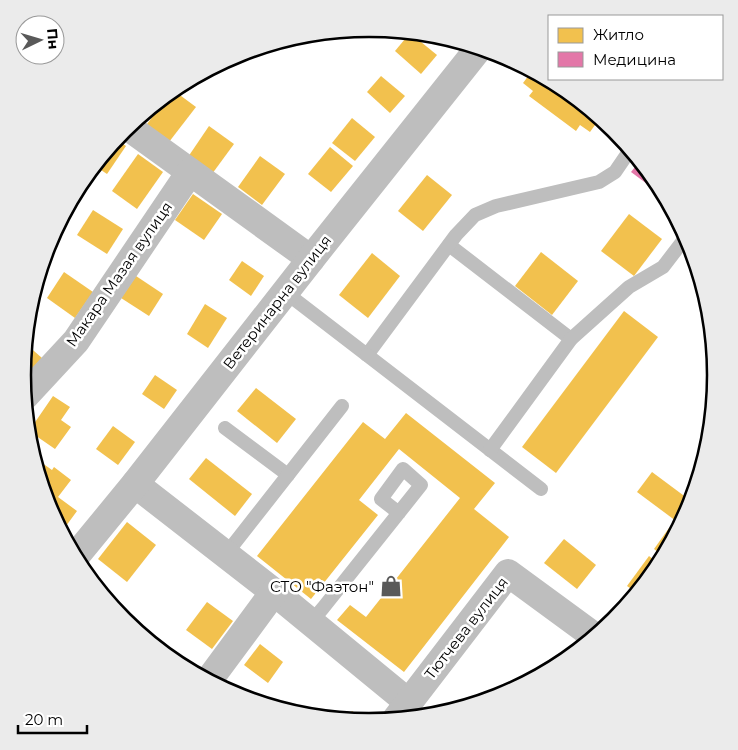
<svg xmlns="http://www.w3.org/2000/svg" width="738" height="750" viewBox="0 0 738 750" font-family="Montserrat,sans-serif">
<rect width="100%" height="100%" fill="#fff"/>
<g fill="#f2c14e">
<path d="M 410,33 L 437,55 L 421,74 L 395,51 Z"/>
<path d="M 532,71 L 562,87 L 600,118 L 590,132 L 580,125 L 576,131 L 529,96 L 533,91 L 523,83 Z"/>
<path d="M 381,76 L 405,96 L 390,113 L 367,92 Z"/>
<path d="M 173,90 L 196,107 L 169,142 L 147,124 Z"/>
<path d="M 352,118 L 375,137 L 355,161 L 332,143 Z"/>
<path d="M 209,126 L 234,144 L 212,174 L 188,157 Z"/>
<path d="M 116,139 L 126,146 L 107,174 L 95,166 Z"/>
<path d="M 330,147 L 353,166 L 331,192 L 308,174 Z"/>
<path d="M 138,154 L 163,172 L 137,209 L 112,191 Z"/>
<path d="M 260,156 L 285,174 L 262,205 L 238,187 Z"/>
<path d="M 427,175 L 452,195 L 423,231 L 398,211 Z"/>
<path d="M 193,194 L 222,214 L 204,240 L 175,220 Z"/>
<path d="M 93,210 L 123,229 L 107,254 L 77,235 Z"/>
<path d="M 629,214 L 662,239 L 634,276 L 601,251 Z"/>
<path d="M 541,252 L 578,281 L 552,315 L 515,286 Z"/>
<path d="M 372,253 L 400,276 L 368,318 L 339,295 Z"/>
<path d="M 242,261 L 264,276 L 251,296 L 229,280 Z"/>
<path d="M 64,272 L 93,292 L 75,318 L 47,298 Z"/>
<path d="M 136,276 L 163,294 L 149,316 L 121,298 Z"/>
<path d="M 205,304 L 227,318 L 208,348 L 187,334 Z"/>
<path d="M 624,311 L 658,337 L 556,473 L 522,447 Z"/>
<path d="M 26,344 L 42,358 L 23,379 L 22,375 Z"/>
<path d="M 155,375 L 177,390 L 164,409 L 142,394 Z"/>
<path d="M 256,388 L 296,419 L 277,443 L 237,411 Z"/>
<path d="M 53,396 L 70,407 L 61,420 L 71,427 L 55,449 L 29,431 Z"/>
<path d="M 406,413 L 495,483 L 474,509 L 509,537 L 404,672 L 337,620 L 350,605 L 366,617 L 460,498 L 399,449 L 359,500 L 378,515 L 311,599 L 257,556 L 363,422 L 385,439 Z"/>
<path d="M 113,426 L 135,442 L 118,465 L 96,449 Z"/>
<path d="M 35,458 L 52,470 L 54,467 L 71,480 L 58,497 L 77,511 L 66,526 L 53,516 L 49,507 L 34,459 Z"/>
<path d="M 206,458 L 252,494 L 235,516 L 189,479 Z"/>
<path d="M 652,472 L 691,501 L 689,508 L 680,524 L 637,492 Z"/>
<path d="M 127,522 L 156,545 L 127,582 L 98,559 Z"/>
<path d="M 669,528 L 676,533 L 663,556 L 654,549 Z"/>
<path d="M 564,539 L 596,565 L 577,589 L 544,563 Z"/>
<path d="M 649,556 L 659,564 L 637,593 L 627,586 Z"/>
<path d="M 207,602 L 233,621 L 212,649 L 186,630 Z"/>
<path d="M 260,644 L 283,662 L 268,683 L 244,665 Z"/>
<path d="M 352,711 L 365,721 L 345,719 Z"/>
</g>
<path fill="#e377a8" d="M 640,161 L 657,183 L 666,198 L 631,172 Z"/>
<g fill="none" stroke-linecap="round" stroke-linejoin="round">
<g stroke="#bebebe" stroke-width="14">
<path d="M 449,245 L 571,339"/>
<path d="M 285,292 L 367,355 L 456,235 L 475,215 L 496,206 L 599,182 L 615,172 L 630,150"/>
<path d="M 367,355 L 541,489"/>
<path d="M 225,428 L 288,475"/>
<path d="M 490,450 L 571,339 L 629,287 L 663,267 L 686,237"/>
<path d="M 226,554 L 342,406"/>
<path d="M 311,622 L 323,608 L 421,485 L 403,469 L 381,499 L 399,513"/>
</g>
<g stroke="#bebebe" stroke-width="28">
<path d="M 128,127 L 311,259"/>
<path d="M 25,396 L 76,341 L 190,172"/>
<path d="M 135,484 L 274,592 L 408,702"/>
<path d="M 75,557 L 135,484 L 311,259 L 479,48"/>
<path d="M 209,680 L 274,592"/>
<path d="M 396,719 L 508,573 L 594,636"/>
</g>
</g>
<defs>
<g id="shop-bare" transform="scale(1.725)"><path d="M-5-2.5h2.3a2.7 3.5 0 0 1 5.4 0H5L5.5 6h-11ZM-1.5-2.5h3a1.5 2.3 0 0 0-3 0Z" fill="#595959" stroke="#fff" stroke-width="2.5" paint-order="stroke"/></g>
</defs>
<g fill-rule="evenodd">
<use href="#shop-bare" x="391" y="586"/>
</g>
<g text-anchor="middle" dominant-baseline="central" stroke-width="5" stroke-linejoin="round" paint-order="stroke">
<g font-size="15" fill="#000" stroke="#fff">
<text transform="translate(119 274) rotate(-55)">Макара Мазая вулиця</text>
<text transform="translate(277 302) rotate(-52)">Ветеринарна вулиця</text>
<text transform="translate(466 628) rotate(-52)">Тютчева вулиця</text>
</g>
<g font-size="15" fill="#000" stroke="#fff" text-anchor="end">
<text x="374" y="586">СТО "Фаэтон"</text>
</g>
</g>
<path d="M0 0H738V750H0ZM31 375a338 338 0 1 1 676 0a338 338 0 1 1-676 0Z" fill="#ebebeb" fill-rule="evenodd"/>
<path fill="none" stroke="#000" stroke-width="2.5" d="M31 375a338 338 0 1 1 676 0a338 338 0 1 1-676 0Z"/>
<rect x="548" y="15" width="175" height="65" fill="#ffffff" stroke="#999999"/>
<rect x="558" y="28" width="25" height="15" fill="#f2c14e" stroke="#999999"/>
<text x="593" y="40" font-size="15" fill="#000000">Житло</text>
<rect x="558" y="52" width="25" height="15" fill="#e377a8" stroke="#999999"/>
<text x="593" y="65" font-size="15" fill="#000000">Медицина</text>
<g transform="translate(40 40) rotate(85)"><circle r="24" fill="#ffffff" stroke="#999999"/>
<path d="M0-4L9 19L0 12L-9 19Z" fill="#595959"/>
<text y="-8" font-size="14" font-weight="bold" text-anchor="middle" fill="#000000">Пн</text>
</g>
<path d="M18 725v8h69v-8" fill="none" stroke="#000000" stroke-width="2.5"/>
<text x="25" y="725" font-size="15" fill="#000000" stroke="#ffffff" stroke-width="4" paint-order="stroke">20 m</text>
</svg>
